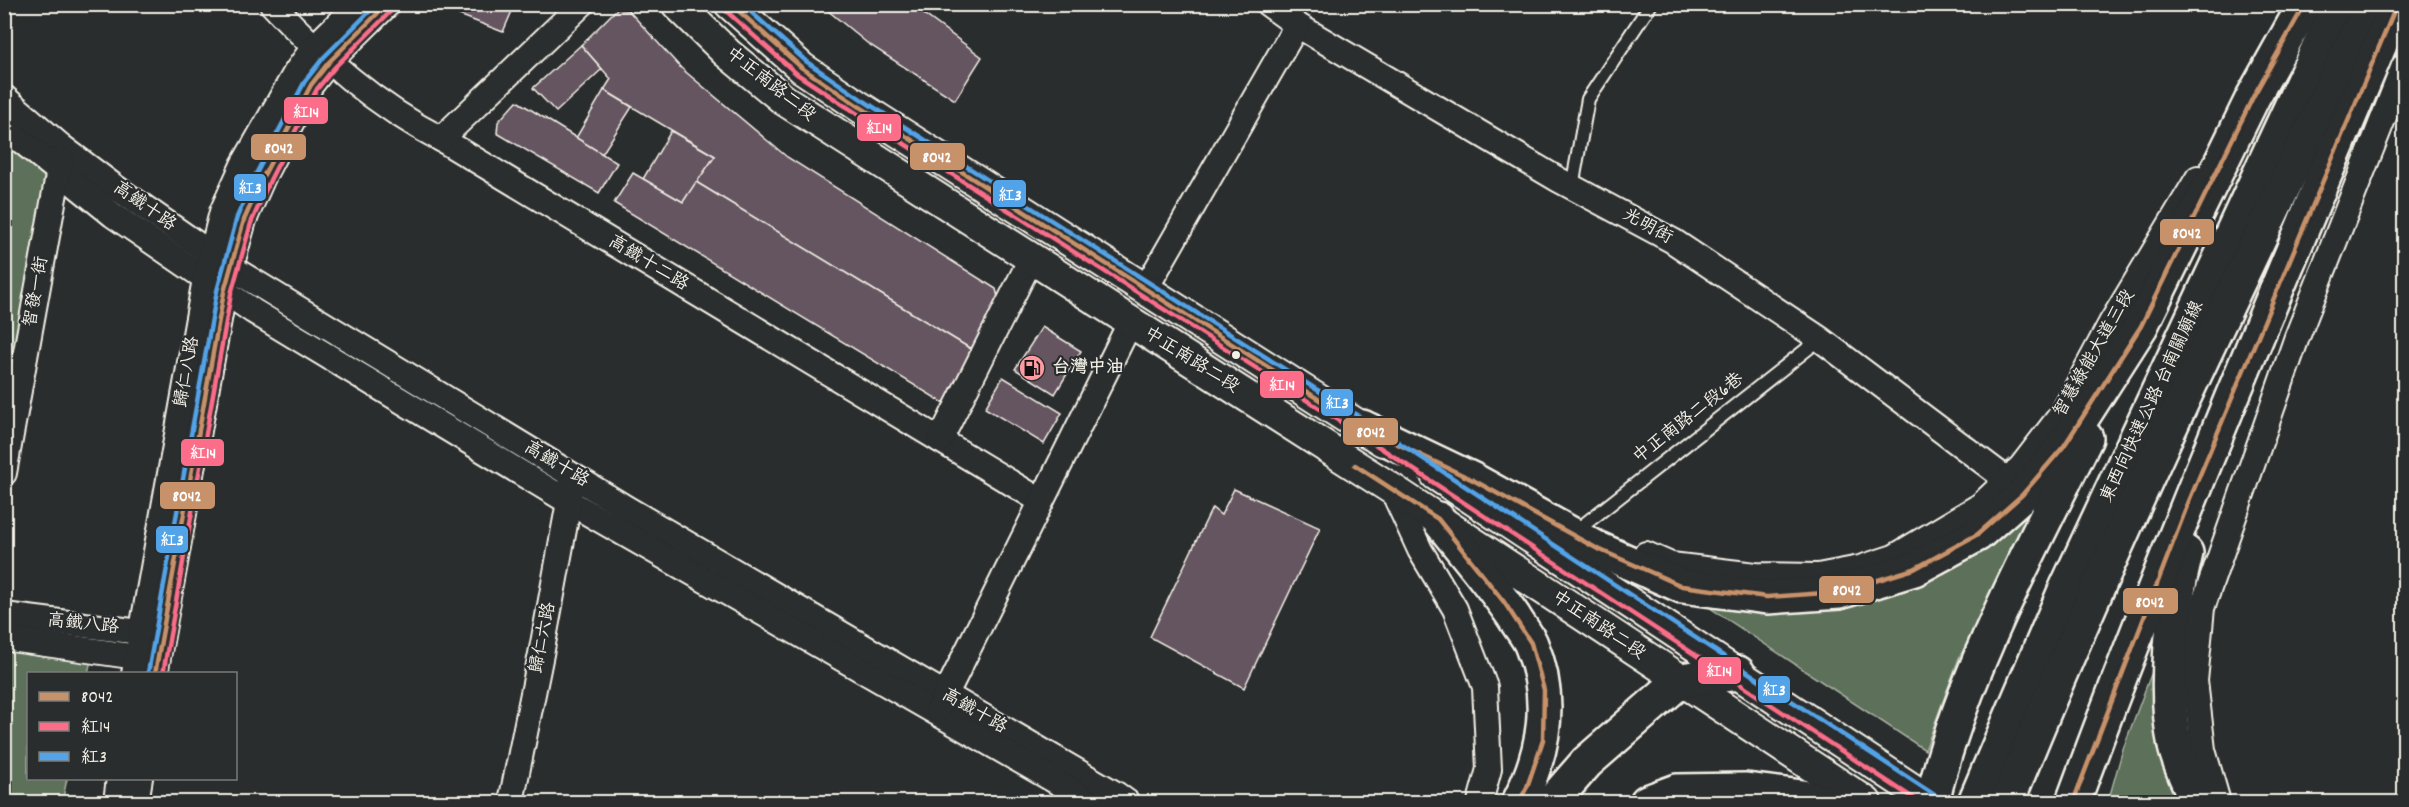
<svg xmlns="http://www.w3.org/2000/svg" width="2409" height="807" viewBox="0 0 2409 807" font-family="Dekko,'LXGW WenKai TC',sans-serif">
<rect width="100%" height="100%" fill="#2a2d2e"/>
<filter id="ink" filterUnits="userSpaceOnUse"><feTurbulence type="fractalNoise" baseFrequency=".0167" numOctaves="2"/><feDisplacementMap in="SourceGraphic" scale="12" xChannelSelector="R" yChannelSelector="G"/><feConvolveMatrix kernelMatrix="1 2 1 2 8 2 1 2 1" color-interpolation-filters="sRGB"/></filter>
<g filter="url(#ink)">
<g fill="#5b705a" stroke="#a8b0a1" stroke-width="1.5">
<path d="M 5,141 L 53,184 L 5,433 Z"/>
<path d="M 2040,505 L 1959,658 L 1925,750 L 1698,600 L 1973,555 Z"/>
<path d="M 4,638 L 93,652 L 88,673 L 28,674 L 28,778 L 67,779 L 62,802 L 5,802 Z"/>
<path d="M 2159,653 L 2157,713 L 2166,771 L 2178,802 L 2108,802 L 2123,749 Z"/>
</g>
<g fill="#655560" stroke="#f4f1e8" stroke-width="1.5">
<path d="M 451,4 L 515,4 L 503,32 L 449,11 Z"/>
<path d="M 820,4 L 910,4 L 982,57 L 955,100 L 867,43 Z"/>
<path d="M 1007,4 L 1022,4 L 1017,11 Z"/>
<path d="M 617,9 L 628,10 L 681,68 L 787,157 L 996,289 L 999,301 L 971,349 L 696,182 L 715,156 L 604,90 L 611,79 L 581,45 Z"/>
<path d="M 581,45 L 602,69 L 556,112 L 533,88 Z"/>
<path d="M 604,90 L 632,107 L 602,154 L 576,138 Z"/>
<path d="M 517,101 L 617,163 L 599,193 L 497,133 L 498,122 Z"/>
<path d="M 671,131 L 715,156 L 683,202 L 643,179 Z"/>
<path d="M 633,173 L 683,202 L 696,182 L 971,349 L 949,401 L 942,402 L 614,203 Z"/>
<path d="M 1042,327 L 1081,351 L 1055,394 L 1015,369 Z"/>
<path d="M 1003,377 L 1062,413 L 1044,444 L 985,408 Z"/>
<path d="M 1234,489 L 1320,528 L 1244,688 L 1150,637 L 1212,508 L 1221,515 Z"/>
</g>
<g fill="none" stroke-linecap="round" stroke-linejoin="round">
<g stroke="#f4f1e8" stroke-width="16">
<g id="service">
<path d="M 1572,187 L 1588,99 L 1651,4"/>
<path d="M 1581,527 L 1820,339"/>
</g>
</g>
<g stroke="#f4f1e8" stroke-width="28">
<g id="minor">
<path d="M 272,4 C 322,58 375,105 441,139 L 1041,501"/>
<path d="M 1268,4 L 1297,25 L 1559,180 L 1673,241 L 1820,339 L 2006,479"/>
<path d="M 4,97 L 62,147 L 115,187 L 230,267 L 626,508 L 1116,794 L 1127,802"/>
<path d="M 4,127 L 113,215 L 253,311 L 569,502 L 1071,790 L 1089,802"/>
<path d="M 441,139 L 582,4"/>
<path d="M 1146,288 L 1297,25"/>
<path d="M 940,440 L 1031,259"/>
<path d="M 4,473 L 61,159"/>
<path d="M 1392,489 L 1420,550 L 1455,609 L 1485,687 L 1489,769 L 1480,802"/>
<path d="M 1646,554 L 1671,565 L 1755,575 L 1818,576 L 1860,568 L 1894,557 L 1981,505 L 2021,467 L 2064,411 L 2111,323 L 2198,178"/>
<path d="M 4,615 L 156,634"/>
<path d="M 4,638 L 151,659"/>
<path d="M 134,674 L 205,279 L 222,212 L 243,165 L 296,72 L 313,48 L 358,4"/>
<path d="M 155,674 L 224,292 L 244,220 L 264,175 L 311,85 L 329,62 L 388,4"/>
<path d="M 938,710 L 1130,323"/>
<path d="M 116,802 L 119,778"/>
<path d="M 136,802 L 140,778"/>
<path d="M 511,802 L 542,649 L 569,502 L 569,487"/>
<path d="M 2218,802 L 2203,750 L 2195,681 L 2202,608 L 2297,337 L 2404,66"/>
</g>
</g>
<g stroke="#f4f1e8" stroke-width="34">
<g id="tertiary">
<path d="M 677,4 L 727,53 L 784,100 L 1392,489 L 1866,802"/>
<path d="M 730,4 L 802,68 L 860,107 L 1383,441"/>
<path d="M 1436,475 L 1932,802"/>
</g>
</g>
<g stroke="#f4f1e8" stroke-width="38">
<g id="trunk">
<path d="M 1362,427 L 1473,480 L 1596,548 L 1682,586 L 1767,597 L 1839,592 L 1914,569 L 1978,534 L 2022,495 L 2064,446 L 2141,326 L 2253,97 L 2305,4"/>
<path d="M 1438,519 C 1464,552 1491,583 1514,617 C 1519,626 1527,635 1531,644 C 1554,699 1545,751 1519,802"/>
<path d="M 2186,553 C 2172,608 2163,690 2175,746 C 2179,765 2190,785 2197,802"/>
<path d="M 1552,802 L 1587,762 L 1681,680 L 1738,673"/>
<path d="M 1647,802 L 1677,791 L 1746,790 L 1802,797 L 1823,802"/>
<path d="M 1932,802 C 1961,677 2029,553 2086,438"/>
<path d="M 1975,802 L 2064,593 L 2339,4"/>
<path d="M 2007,802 C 2116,531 2245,268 2371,4"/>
<path d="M 2073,802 C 2172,533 2285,269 2397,4"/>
</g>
</g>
<use href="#service" stroke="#2a2d2e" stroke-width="12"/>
<use href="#minor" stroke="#2a2d2e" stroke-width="24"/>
<use href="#tertiary" stroke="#2a2d2e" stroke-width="30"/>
<use href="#trunk" stroke="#2a2d2e" stroke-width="33"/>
<g stroke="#2a2d2e" stroke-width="9">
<g id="bus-1">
<path d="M 731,4 L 802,68 L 860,107 L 1362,427 L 1473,480 L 1596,548 L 1682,586 L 1767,597 L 1839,592 L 1914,569 L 1978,534 L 2022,495 L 2064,446 L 2141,326 L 2253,97 L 2305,4"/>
<path d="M 1355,465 L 1438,519 L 1504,602 L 1531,643 L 1544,690 L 1543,740 L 1527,787 L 1519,802"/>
<path d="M 155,674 L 224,292 L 244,220 L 264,175 L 311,85 L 329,62 L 387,4"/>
<path d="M 2073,802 L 2189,501 L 2397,4"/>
</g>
</g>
<g stroke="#2a2d2e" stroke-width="9">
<g id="bus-2">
<path d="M 725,10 L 797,74 L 856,113 L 1358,433 L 1919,802"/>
<path d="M 163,674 L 231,294 L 251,223 L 271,178 L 317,89 L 335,67 L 393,9"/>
</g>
</g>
<g stroke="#2a2d2e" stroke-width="9">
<g id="bus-3">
<path d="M 742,4 L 807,62 L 864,101 L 1366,421 L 1936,796"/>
<path d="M 148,673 L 217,291 L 237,217 L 257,172 L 305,81 L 324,57 L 377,4"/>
</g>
</g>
<use href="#bus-1" stroke="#c7916a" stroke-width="4.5"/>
<use href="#bus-2" stroke="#fb6d88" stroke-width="4.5"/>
<use href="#bus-3" stroke="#53a3e8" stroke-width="4.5"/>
</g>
</g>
<defs>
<g id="fuel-disc" transform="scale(1.35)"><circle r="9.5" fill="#ff9aa2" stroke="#2a2d2e"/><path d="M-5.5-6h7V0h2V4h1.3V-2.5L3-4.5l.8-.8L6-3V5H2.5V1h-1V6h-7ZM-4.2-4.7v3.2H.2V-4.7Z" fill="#111"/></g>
</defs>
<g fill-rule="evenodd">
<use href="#fuel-disc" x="1032" y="368"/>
</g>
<circle fill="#f4f1e8" stroke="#2a2d2e" stroke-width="2" cx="1236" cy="355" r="5"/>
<g text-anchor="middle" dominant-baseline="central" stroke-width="4.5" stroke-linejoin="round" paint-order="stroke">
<g font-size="18" fill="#f4f1e8" stroke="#2a2d2e">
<text transform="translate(770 85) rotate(38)">中正南路二段</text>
<text transform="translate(144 207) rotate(35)">高鐵十路</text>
<text transform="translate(1647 227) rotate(29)">光明街</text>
<text transform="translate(648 264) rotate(31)">高鐵十二路</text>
<text transform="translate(37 292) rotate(-80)">智發一街</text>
<text transform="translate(2095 354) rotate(-60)">智慧綠能大道三段</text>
<text transform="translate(1191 361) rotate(32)">中正南路二段</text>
<text transform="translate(188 372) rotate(-80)">歸仁八路</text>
<text transform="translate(2153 402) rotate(-65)">東西向快速公路 台南關廟線</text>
<text transform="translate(1689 419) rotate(-38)">中正南路二段6巷</text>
<text transform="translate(556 465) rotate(31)">高鐵十路</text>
<text transform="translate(83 625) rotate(6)">高鐵八路</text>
<text transform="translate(1598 626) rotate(34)">中正南路二段</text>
<text transform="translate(544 638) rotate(-79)">歸仁六路</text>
<text transform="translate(974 712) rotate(30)">高鐵十路</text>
</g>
<g font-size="18" font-weight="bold" fill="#f4f1e8" stroke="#2a2d2e" text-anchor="start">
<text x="1052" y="368">台灣中油</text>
</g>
</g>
<g stroke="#2a2d2e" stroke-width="2">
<rect x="283" y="96" width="46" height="29" rx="6" fill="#fb6d88"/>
<rect x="856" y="113" width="46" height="29" rx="6" fill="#fb6d88"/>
<rect x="250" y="133" width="57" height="28" rx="6" fill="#c7916a"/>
<rect x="909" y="142" width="57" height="29" rx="6" fill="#c7916a"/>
<rect x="233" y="173" width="34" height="29" rx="6" fill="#53a3e8"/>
<rect x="992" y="179" width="35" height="29" rx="6" fill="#53a3e8"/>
<rect x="2159" y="218" width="56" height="28" rx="6" fill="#c7916a"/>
<rect x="1259" y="370" width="46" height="29" rx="6" fill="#fb6d88"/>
<rect x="1320" y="388" width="34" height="29" rx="6" fill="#53a3e8"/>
<rect x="1342" y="417" width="57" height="29" rx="6" fill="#c7916a"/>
<rect x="180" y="438" width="45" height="29" rx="6" fill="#fb6d88"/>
<rect x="159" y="481" width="57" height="29" rx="6" fill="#c7916a"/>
<rect x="155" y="525" width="34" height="29" rx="6" fill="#53a3e8"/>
<rect x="1818" y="575" width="57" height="29" rx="6" fill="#c7916a"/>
<rect x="2122" y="587" width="57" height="28" rx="6" fill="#c7916a"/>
<rect x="1697" y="656" width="45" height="29" rx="6" fill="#fb6d88"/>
<rect x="1757" y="675" width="34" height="29" rx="6" fill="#53a3e8"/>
</g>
<g font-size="16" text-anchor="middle" font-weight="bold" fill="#fff">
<text x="306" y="117">紅14</text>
<text x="879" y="133">紅14</text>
<text x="279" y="153">8042</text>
<text x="937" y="162">8042</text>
<text x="250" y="193">紅3</text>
<text x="1010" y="200">紅3</text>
<text x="2187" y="238">8042</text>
<text x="1282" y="390">紅14</text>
<text x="1337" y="408">紅3</text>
<text x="1371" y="437">8042</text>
<text x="203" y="458">紅14</text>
<text x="187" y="501">8042</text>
<text x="172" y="545">紅3</text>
<text x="1847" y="595">8042</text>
<text x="2150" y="607">8042</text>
<text x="1719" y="676">紅14</text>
<text x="1774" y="695">紅3</text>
</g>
<rect width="2409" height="807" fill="none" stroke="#2a2d2e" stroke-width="24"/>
<rect x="12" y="12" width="2385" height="783" fill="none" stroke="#f4f1e8" stroke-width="2" filter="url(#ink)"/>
<rect x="27" y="672" width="210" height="108" fill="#2a2d2e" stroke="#7b7b78" stroke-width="1.5"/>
<rect x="39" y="692" width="30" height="9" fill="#c7916a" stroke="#7b7b78" stroke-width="1.5"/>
<text x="81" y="702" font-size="18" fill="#f4f1e8">8042</text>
<rect x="39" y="722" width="30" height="9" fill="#fb6d88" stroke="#7b7b78" stroke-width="1.5"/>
<text x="81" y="732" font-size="18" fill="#f4f1e8">紅14</text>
<rect x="39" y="752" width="30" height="9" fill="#53a3e8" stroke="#7b7b78" stroke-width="1.5"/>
<text x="81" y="762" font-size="18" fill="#f4f1e8">紅3</text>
</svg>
